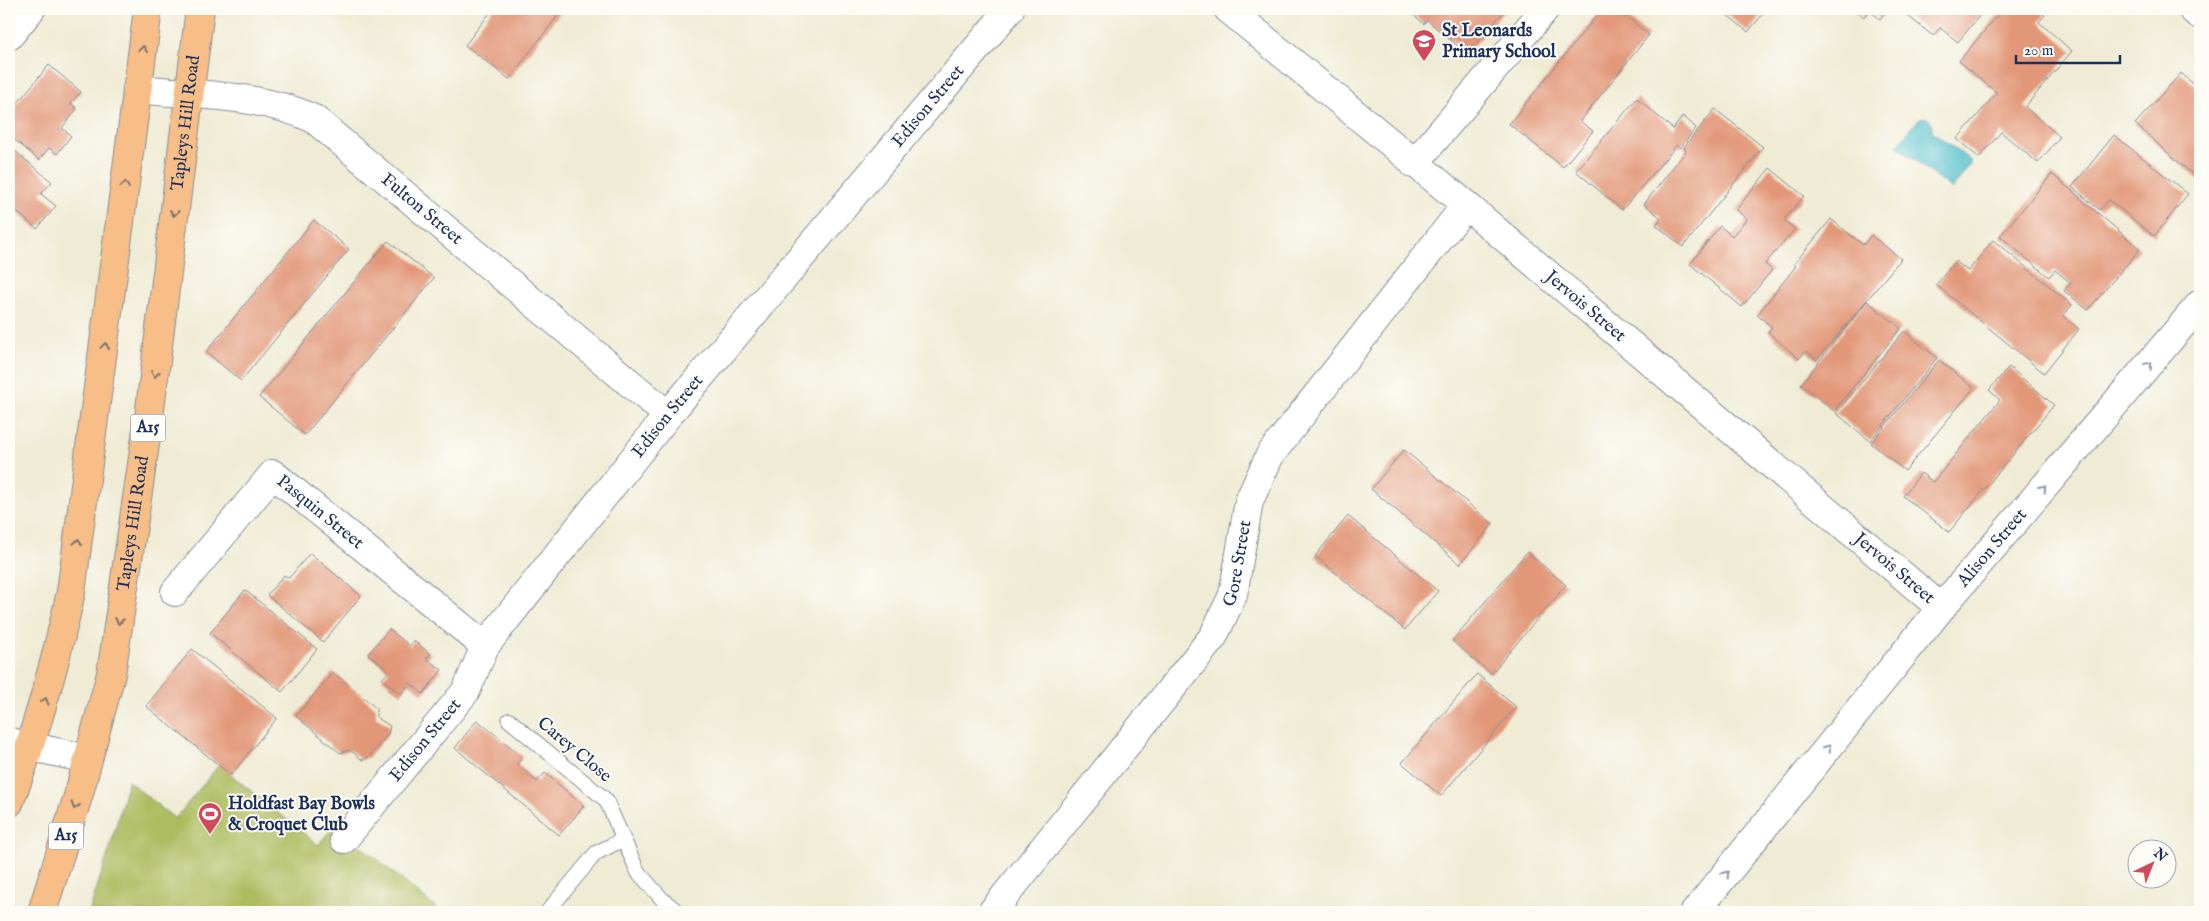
<svg xmlns="http://www.w3.org/2000/svg" width="2209" height="921" viewBox="0 0 2209 921" font-family="'IM FELL English',serif">
<rect width="100%" height="100%" fill="#fdfcf7"/>
<filter id="ink" filterUnits="userSpaceOnUse"><feTurbulence type="fractalNoise" baseFrequency=".02" numOctaves="2"/><feDisplacementMap in="SourceGraphic" scale="10" xChannelSelector="R" yChannelSelector="G"/><feConvolveMatrix kernelMatrix="1 2 1 2 8 2 1 2 1" color-interpolation-filters="sRGB"/></filter>
<filter id="wash" filterUnits="userSpaceOnUse"><feTurbulence type="fractalNoise" baseFrequency=".0096" numOctaves="4" result="noise"/><feDisplacementMap in="SourceGraphic" scale="20" xChannelSelector="R" yChannelSelector="G"/><feGaussianBlur stdDeviation="1.12" result="paint"/><feColorMatrix in="noise" values="0 0 0 0 0 0 0 0 0 0 0 0 0 0 0 0 0 1.4 0 .05"/><feComposite in="paint" operator="in"/></filter>
<g filter="url(#wash)">
<rect width="100%" height="100%" fill="#efebd4"/>
<path fill="#adbc5f" stroke="#64765e" d="M 219,765 L 318,845 L 335,825 L 441,912 L 89,912 L 110,848 L 128,781 L 175,819 Z"/>
<path fill="#54c1cd" stroke="#387896" d="M 1927,117 L 1932,123 L 1932,131 L 1972,162 L 1952,189 L 1897,146 L 1919,119 Z"/>
<g id="blocks">
<g fill="#e29778">
<path d="M 493,9 L 563,9 L 509,79 L 465,45 Z"/>
<path d="M 1407,9 L 1506,9 L 1467,54 L 1427,20 L 1424,24 Z"/>
<path d="M 1602,9 L 1617,9 L 1649,35 L 1580,121 L 1593,131 L 1563,167 L 1509,124 Z"/>
<path d="M 1720,9 L 1767,9 L 1748,32 Z"/>
<path d="M 1854,9 L 1895,9 L 1892,13 L 1888,9 L 1880,19 L 1869,10 L 1864,17 Z"/>
<path d="M 1906,9 L 1985,9 L 1958,42 L 1940,28 L 1933,36 L 1903,12 Z"/>
<path d="M 2003,9 L 2037,9 L 2045,15 L 2039,22 L 2072,51 L 2025,107 L 2060,137 L 2038,163 L 2001,132 L 1979,158 L 1957,139 L 1997,93 L 1959,61 Z"/>
<path d="M 49,65 L 81,92 L 71,103 L 77,109 L 62,128 L 71,136 L 57,154 L 49,148 L 39,160 L 9,135 L 9,113 Z"/>
<path d="M 2181,73 L 2200,90 L 2200,181 L 2135,124 Z"/>
<path d="M 1637,98 L 1673,129 L 1683,116 L 1696,128 L 1680,148 L 1677,145 L 1622,210 L 1576,171 Z"/>
<path d="M 1715,109 L 1763,147 L 1683,247 L 1656,225 L 1661,218 L 1644,204 L 1686,151 L 1684,147 Z"/>
<path d="M 2114,135 L 2188,194 L 2154,236 L 2109,200 L 2100,210 L 2072,187 Z"/>
<path d="M 9,146 L 52,182 L 41,194 L 56,206 L 37,229 L 9,205 Z"/>
<path d="M 1770,168 L 1804,196 L 1784,220 L 1795,229 L 1765,264 L 1772,270 L 1742,307 L 1690,264 L 1720,226 L 1732,236 L 1747,219 L 1736,210 Z"/>
<path d="M 2052,174 L 2140,249 L 2088,310 L 2064,291 L 2071,283 L 2055,270 L 2049,277 L 2000,236 Z"/>
<path d="M 1831,219 L 1863,245 L 1871,235 L 1901,259 L 1817,360 L 1806,351 L 1799,359 L 1768,332 L 1772,327 L 1757,315 L 1796,266 L 1794,264 Z"/>
<path d="M 314,220 L 349,249 L 241,381 L 206,352 Z"/>
<path d="M 1993,240 L 2072,305 L 2063,316 L 2079,329 L 2044,373 L 1936,285 L 1955,261 L 1968,271 Z"/>
<path d="M 388,241 L 434,278 L 305,435 L 259,397 Z"/>
<path d="M 1867,301 L 1901,328 L 1834,411 L 1801,384 Z"/>
<path d="M 1904,331 L 1937,358 L 1870,441 L 1836,413 Z"/>
<path d="M 1939,360 L 1974,388 L 1905,471 L 1871,443 Z"/>
<path d="M 2009,367 L 2054,405 L 1949,532 L 1903,496 L 1921,473 L 1933,482 L 2000,400 L 1989,390 Z"/>
<path d="M 1404,450 L 1493,524 L 1460,564 L 1371,489 Z"/>
<path d="M 1348,516 L 1438,591 L 1405,630 L 1315,556 Z"/>
<path d="M 1527,552 L 1566,585 L 1491,674 L 1452,641 Z"/>
<path d="M 310,553 L 361,596 L 323,642 L 267,595 L 284,575 L 289,578 Z"/>
<path d="M 245,590 L 317,649 L 282,692 L 210,633 Z"/>
<path d="M 389,629 L 410,646 L 414,641 L 431,654 L 426,658 L 442,670 L 423,694 L 410,683 L 401,694 L 382,679 L 389,671 L 368,654 Z"/>
<path d="M 192,649 L 277,718 L 231,775 L 146,706 Z"/>
<path d="M 333,672 L 376,708 L 376,717 L 390,726 L 388,734 L 369,757 L 362,760 L 350,750 L 340,753 L 296,716 Z"/>
<path d="M 1477,674 L 1516,707 L 1441,796 L 1402,763 Z"/>
<path d="M 477,720 L 523,757 L 517,764 L 537,782 L 545,773 L 584,806 L 559,835 L 455,748 Z"/>
</g>
</g>
</g>
<g filter="url(#ink)">
<use href="#blocks" fill-opacity="0" stroke="#858d99" stroke-width="1"/>
<g fill="none" stroke-linecap="round" stroke-linejoin="round">
<g stroke="#858d99" stroke-width="16">
<g id="service">
<path d="M 509,720 L 606,800 L 638,872 L 662,899 L 678,912"/>
<path d="M 547,912 L 596,853 L 622,840"/>
</g>
</g>
<g stroke="#858d99" stroke-width="30">
<g id="minor">
<path id="s1" d="M 1228,9 L 1466,205 L 1941,608"/>
<path d="M 2192,9 L 2200,15"/>
<path d="M 9,36 L 31,9"/>
<path id="s2" d="M 137,89 C 194,95 262,94 314,119 L 668,415"/>
<path d="M 1414,164 L 1545,9"/>
<path id="s3" d="M 175,592 L 273,474 L 485,646"/>
<path d="M 9,742 L 88,759"/>
<path id="s4" d="M 344,839 L 466,691 L 485,646 L 668,415 L 1010,9"/>
<path id="s5" d="M 992,912 L 1213,637 L 1233,595 L 1249,501 L 1270,455 L 1466,205"/>
<path id="s6" d="M 1695,912 L 1941,608 L 2200,304"/>
</g>
</g>
<g stroke="#858d99" stroke-width="30">
<g id="primary">
<path d="M 9,803 C 36,734 55,665 71,592 L 148,9"/>
<path id="s7" d="M 42,912 L 79,793 L 111,674 L 149,417 L 200,9"/>
</g>
</g>
<use href="#service" stroke="#fff" stroke-width="14"/>
<use href="#minor" stroke="#fff" stroke-width="28"/>
<use href="#primary" stroke="#f7be87" stroke-width="28"/>
</g>
<defs><path id="oneway-chevron" d="M-2-3.5L2.5 0L-2 3.5" fill="none" stroke-width="1.6" stroke-linecap="round" stroke-linejoin="round" transform="scale(1.25)"/></defs>
<g stroke="#7e6f70">
<use href="#oneway-chevron" transform="translate(143 49) rotate(-82)"/>
<use href="#oneway-chevron" transform="translate(125 185) rotate(-83)"/>
<use href="#oneway-chevron" transform="translate(174 213) rotate(97)"/>
<use href="#oneway-chevron" transform="translate(105 346) rotate(-82)"/>
<use href="#oneway-chevron" transform="translate(155 374) rotate(97)"/>
<use href="#oneway-chevron" transform="translate(78 542) rotate(-82)"/>
<use href="#oneway-chevron" transform="translate(119 621) rotate(99)"/>
<use href="#oneway-chevron" transform="translate(45 701) rotate(-73)"/>
<use href="#oneway-chevron" transform="translate(75 806) rotate(107)"/>
</g>
<g stroke="#8d97ae">
<use href="#oneway-chevron" transform="translate(2149 365) rotate(-49)"/>
<use href="#oneway-chevron" transform="translate(2043 488) rotate(-49)"/>
<use href="#oneway-chevron" transform="translate(1828 748) rotate(-51)"/>
<use href="#oneway-chevron" transform="translate(1726 874) rotate(-51)"/>
</g>
</g>
<defs>
<g id="school-pin" transform="scale(1.25)"><path d="M0 17L-7.5 6A9.5 9.5 0 1 1 7.5 6Z" fill="#d1495b" stroke="#fdfcf7"/><path d="M0-5L7-2L0 1L-7-2ZM-4 1L0 2.5L4 1V4Q0 6-4 4Z" fill="#fff"/></g>
<g id="stadium-pin" transform="scale(1.25)"><path d="M0 17L-7.5 6A9.5 9.5 0 1 1 7.5 6Z" fill="#d1495b" stroke="#fdfcf7"/><path d="M0-5a6.5 5 0 1 0 0 10a6.5 5 0 1 0 0-10ZM-3.5-1.8h7v3.6h-7Z" fill="#fff"/></g>
</defs>
<g fill-rule="evenodd">
<use href="#school-pin" x="1424" y="41"/>
<use href="#stadium-pin" x="210" y="814"/>
</g>
<g text-anchor="middle" dominant-baseline="central" stroke-width="4" stroke-linejoin="round" paint-order="stroke">
<g fill="#fdfcf7" stroke="#5f6c8c" stroke-width="1">
<rect x="130.5" y="414.5" width="35" height="27" rx="4"/>
<rect x="48.5" y="822.5" width="35" height="27" rx="4"/>
</g>
<g font-size="16" font-weight="bold" fill="#1b2f5e">
<text x="148" y="428">A15</text>
<text x="66" y="836">A15</text>
</g>
<g font-size="18" font-weight="bold" fill="#1b2f5e" stroke="#fdfcf7" text-anchor="start">
<text x="1442" y="31">St Leonards<tspan x="1442" dy="21">Primary School</tspan></text>
<text x="228" y="804">Holdfast Bay Bowls<tspan x="228" dy="21">&amp; Croquet Club</tspan></text>
</g>
<g font-size="18" fill="#1b2f5e" stroke="#fdfcf7">
<text stroke="none"><textPath href="#s4" startOffset="939">Edison Street</textPath></text>
<text stroke="none"><textPath href="#s7" startOffset="804">Tapleys Hill Road</textPath></text>
<text stroke="none"><textPath href="#s2" startOffset="321">Fulton Street</textPath></text>
<text stroke="none"><textPath href="#s1" startOffset="465">Jervois Street</textPath></text>
<text stroke="none"><textPath href="#s4" startOffset="534">Edison Street</textPath></text>
<text stroke="none"><textPath href="#s3" startOffset="214">Pasquin Street</textPath></text>
<text stroke="none"><textPath href="#s7" startOffset="400">Tapleys Hill Road</textPath></text>
<text stroke="none"><textPath href="#s6" startOffset="470">Alison Street</textPath></text>
<text stroke="none"><textPath href="#s5" startOffset="431">Gore Street</textPath></text>
<text stroke="none"><textPath href="#s1" startOffset="870">Jervois Street</textPath></text>
<text stroke="none"><textPath href="#s4" startOffset="128">Edison Street</textPath></text>
<text transform="translate(574 750) rotate(40)">Carey Close</text>
</g>
</g>
<rect width="2209" height="921" fill="none" stroke="#fdfcf7" stroke-width="30"/>
<g transform="translate(2152 864) rotate(43)"><circle r="24" fill="#fdfcf7" stroke="#a3aaba"/>
<path d="M0-4L9 19L0 12L-9 19Z" fill="#d1495b"/>
<text y="-8" font-size="14" font-weight="bold" text-anchor="middle" fill="#1b2f5e">N</text>
</g>
<path d="M2016 55v8h104v-8" fill="none" stroke="#1b2f5e" stroke-width="2.5"/>
<text x="2024" y="55" font-size="15" fill="#1b2f5e" stroke="#fdfcf7" stroke-width="4" paint-order="stroke">20 m</text>
</svg>
